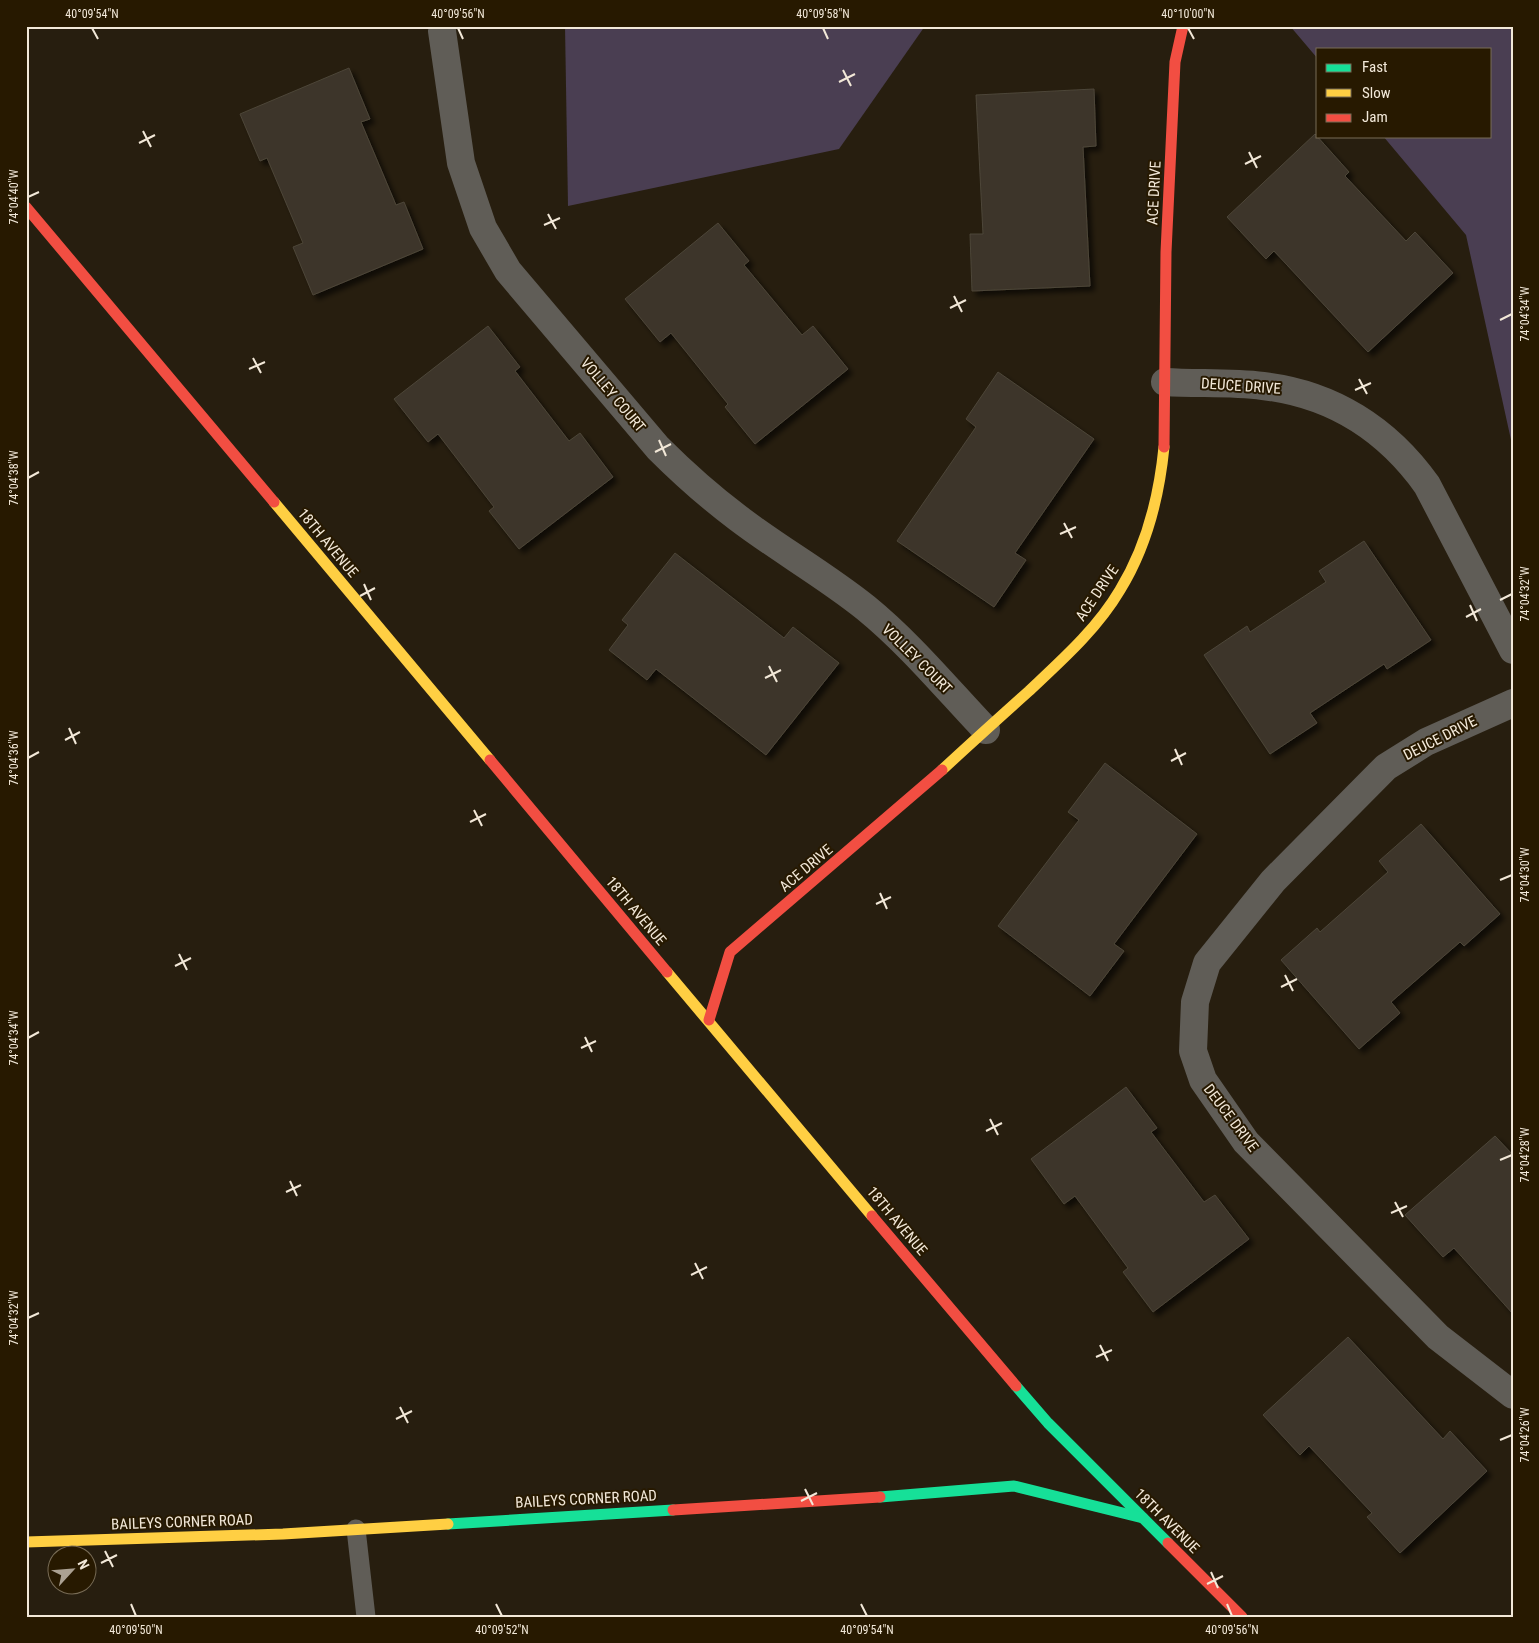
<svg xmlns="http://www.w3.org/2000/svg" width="1539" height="1643" viewBox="0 0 1539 1643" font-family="'Roboto Condensed',sans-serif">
<defs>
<filter id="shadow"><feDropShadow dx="4.5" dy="4.5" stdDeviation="2.5" flood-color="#0009"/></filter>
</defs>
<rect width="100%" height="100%" fill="#271e0f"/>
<g fill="#4a3e52">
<path d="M 565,26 L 925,26 L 839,149 L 568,206 Z"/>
<path d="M 1290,26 L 1513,26 L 1513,449 L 1466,235 L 1383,136 L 1490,136 L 1490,49 L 1318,49 L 1318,59 Z"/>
</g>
<g fill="#3d3529" stroke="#4d4639" filter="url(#shadow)">
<path d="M 349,68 L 370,119 L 361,122 L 396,205 L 404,202 L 423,249 L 313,295 L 293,247 L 303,243 L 267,158 L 260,161 L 240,114 Z"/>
<path d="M 1094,89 L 1096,146 L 1083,147 L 1090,286 L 972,291 L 970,234 L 983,234 L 976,95 Z"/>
<path d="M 1315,134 L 1349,172 L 1345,176 L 1406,241 L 1415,232 L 1453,273 L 1368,352 L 1274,251 L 1266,259 L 1227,217 Z"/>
<path d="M 718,223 L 749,261 L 744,265 L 802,335 L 813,326 L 848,369 L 755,444 L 725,407 L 728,404 L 671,333 L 660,342 L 625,299 Z"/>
<path d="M 488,326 L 520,367 L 515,371 L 569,441 L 580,433 L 613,477 L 519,549 L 489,511 L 494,507 L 438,434 L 428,442 L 394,399 Z"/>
<path d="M 998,372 L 1094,439 L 1015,553 L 1026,560 L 994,607 L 897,541 L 976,427 L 966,419 Z"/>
<path d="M 1364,541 L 1431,640 L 1387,669 L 1384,664 L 1310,713 L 1317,723 L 1270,754 L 1204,655 L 1247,626 L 1250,632 L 1326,582 L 1319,571 Z"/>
<path d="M 675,553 L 784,638 L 793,627 L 839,663 L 766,755 L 656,669 L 647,680 L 609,650 L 628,625 L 622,620 Z"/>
<path d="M 1105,763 L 1197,834 L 1114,944 L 1124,951 L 1090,996 L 998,926 L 1079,820 L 1068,812 Z"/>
<path d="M 1421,824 L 1500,914 L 1464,946 L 1460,942 L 1391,1002 L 1400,1013 L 1359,1049 L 1281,960 L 1317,928 L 1320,932 L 1388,872 L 1379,861 Z"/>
<path d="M 1126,1087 L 1157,1128 L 1151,1132 L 1204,1202 L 1215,1195 L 1249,1239 L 1153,1312 L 1123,1272 L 1128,1268 L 1075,1196 L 1064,1204 L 1031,1159 Z"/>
<path d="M 1495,1136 L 1513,1155 L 1513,1314 L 1454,1248 L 1443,1257 L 1405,1215 Z"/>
<path d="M 1348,1337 L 1443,1439 L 1450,1431 L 1487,1471 L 1400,1553 L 1367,1517 L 1372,1513 L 1309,1446 L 1300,1455 L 1263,1415 Z"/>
</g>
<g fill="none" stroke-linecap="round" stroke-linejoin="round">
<path stroke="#605d57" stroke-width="19" d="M 356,1529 L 366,1617"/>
<g stroke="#605d57" stroke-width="28">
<path d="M 442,31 L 461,163 L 483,228 L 508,271 L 658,448 C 683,473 710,497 738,518 C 780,550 825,575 866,608 C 910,644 947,689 986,730"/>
<path d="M 1165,382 C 1198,384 1231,382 1263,386 C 1332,394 1387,429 1427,485 L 1513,650"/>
<path d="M 1513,703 L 1426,742 L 1386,767 L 1273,881 L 1207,963 L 1195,1002 L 1193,1051 L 1203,1080 L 1246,1142 L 1438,1337 L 1513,1395"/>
</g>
<g stroke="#16e098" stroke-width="11">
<path d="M 1016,1386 L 1048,1423 L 1168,1543"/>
<path d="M 880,1497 L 1014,1486 L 1143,1518"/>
<path d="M 448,1524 L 673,1510"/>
</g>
<g stroke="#ffcf43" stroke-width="11">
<path d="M 274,502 L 490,760"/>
<path d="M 942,770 C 971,743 1000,717 1029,691 C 1062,660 1097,629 1120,590 C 1147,546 1159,498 1164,447"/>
<path d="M 667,972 L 872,1216"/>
<path d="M 26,1542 L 283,1534 L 448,1524"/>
</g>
<g stroke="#f24e42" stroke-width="11">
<path d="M 26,207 L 274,502"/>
<path d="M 1164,447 L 1166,252 L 1175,62 L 1183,26"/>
<path d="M 490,760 L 667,972"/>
<path d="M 709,1020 L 730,952 L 942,770"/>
<path d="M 872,1216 L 1016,1386"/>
<path d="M 673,1510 L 880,1497"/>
<path d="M 1168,1543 L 1242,1617"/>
</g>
</g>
<path fill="none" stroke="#f2e8d8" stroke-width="2" d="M 92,28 L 98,39M 458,28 L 463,39M 823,28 L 828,39M 1188,28 L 1194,39M 843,70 L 851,86M 839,82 L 855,74M 143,131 L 151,147M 139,143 L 155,135M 1249,152 L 1257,168M 1245,164 L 1261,156M 28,197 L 39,192M 548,214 L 556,229M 544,225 L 560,218M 954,296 L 962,312M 950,308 L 966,300M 1500,320 L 1512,314M 253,358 L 261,373M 249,369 L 265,362M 1359,379 L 1367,394M 1355,390 L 1371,383M 659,440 L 666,456M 655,452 L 671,444M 28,478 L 39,472M 1064,523 L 1072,538M 1060,534 L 1076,527M 364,584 L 371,600M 360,596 L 375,588M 1500,600 L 1512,594M 1470,605 L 1477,621M 1466,617 L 1481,609M 769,666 L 777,682M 765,678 L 781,670M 69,728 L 76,744M 65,740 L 80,732M 1175,749 L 1182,765M 28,758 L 39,752M 1171,761 L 1186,753M 474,810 L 482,826M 470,822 L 486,814M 1500,880 L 1512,875M 880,893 L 887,909M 876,904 L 891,897M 179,954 L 187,970M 175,966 L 191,958M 1285,975 L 1293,991M 1281,987 L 1297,979M 585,1037 L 592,1052M 28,1038 L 39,1032M 581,1048 L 596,1041M 990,1119 L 998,1135M 986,1131 L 1002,1123M 1500,1160 L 1512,1155M 290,1181 L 297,1196M 286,1192 L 301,1185M 1395,1202 L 1403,1217M 1391,1213 L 1407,1206M 695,1263 L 703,1279M 691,1275 L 707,1267M 28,1318 L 39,1313M 1100,1345 L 1108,1361M 1096,1357 L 1112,1350M 400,1407 L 408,1423M 396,1419 L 412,1411M 1500,1440 L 1512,1435M 805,1489 L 813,1505M 801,1501 L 817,1493M 105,1551 L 113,1567M 101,1563 L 117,1555M 1211,1572 L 1218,1588M 1207,1584 L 1223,1576M 131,1604 L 136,1616M 496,1604 L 502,1616M 861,1604 L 867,1616M 1227,1604 L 1232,1616"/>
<g text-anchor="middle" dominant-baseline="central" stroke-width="4" stroke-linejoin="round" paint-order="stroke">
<g font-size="15" fill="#f2e8d8" stroke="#271900">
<text transform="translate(1154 193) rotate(-87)">ACE DRIVE</text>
<text transform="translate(1241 386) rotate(4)">DEUCE DRIVE</text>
<text transform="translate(613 395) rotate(50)">VOLLEY COURT</text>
<text transform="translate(328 543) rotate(50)">18TH AVENUE</text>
<text transform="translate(1097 593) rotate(-56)">ACE DRIVE</text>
<text transform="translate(917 659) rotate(45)">VOLLEY COURT</text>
<text transform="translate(1440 738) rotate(-27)">DEUCE DRIVE</text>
<text transform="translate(806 868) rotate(-40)">ACE DRIVE</text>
<text transform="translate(636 911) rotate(50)">18TH AVENUE</text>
<text transform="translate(1231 1118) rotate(53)">DEUCE DRIVE</text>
<text transform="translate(897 1221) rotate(50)">18TH AVENUE</text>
<text transform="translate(586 1499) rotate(-3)">BAILEYS CORNER ROAD</text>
<text transform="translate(1167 1521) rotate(45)">18TH AVENUE</text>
<text transform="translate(182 1522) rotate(-2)">BAILEYS CORNER ROAD</text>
</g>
</g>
<rect width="1539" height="1643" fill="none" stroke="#271900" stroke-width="55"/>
<rect x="1316" y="48" width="175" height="90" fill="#271900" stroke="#786c56"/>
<rect x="1326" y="64" width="25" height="8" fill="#16e098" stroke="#786c56"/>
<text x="1362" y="72" font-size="15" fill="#f2e8d8">Fast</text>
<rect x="1326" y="89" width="25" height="8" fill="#ffcf43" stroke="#786c56"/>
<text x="1362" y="98" font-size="15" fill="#f2e8d8">Slow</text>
<rect x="1326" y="114" width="25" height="8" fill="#f24e42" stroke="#786c56"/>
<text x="1362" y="122" font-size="15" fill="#f2e8d8">Jam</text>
<g transform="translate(72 1570) rotate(64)"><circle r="24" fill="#271900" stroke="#786c56"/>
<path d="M0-4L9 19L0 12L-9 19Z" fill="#aba192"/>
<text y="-8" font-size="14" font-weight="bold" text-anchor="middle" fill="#f2e8d8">N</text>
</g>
<rect x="28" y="28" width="1484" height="1588" fill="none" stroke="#f2e8d8" stroke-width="2"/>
<g font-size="12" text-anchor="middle" fill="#f2e8d8">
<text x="92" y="18">40°09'54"N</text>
<text x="458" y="18">40°09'56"N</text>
<text x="823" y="18">40°09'58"N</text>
<text x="1188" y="18">40°10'00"N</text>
<text transform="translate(14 197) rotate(-90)" y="4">74°04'40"W</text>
<text transform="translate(1525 314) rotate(-90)" y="4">74°04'34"W</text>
<text transform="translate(14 478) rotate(-90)" y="4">74°04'38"W</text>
<text transform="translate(1525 594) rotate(-90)" y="4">74°04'32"W</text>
<text transform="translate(14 758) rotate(-90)" y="4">74°04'36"W</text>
<text transform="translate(1525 875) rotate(-90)" y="4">74°04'30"W</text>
<text transform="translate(14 1038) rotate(-90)" y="4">74°04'34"W</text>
<text transform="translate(1525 1155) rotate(-90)" y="4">74°04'28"W</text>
<text transform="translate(14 1318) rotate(-90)" y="4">74°04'32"W</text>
<text transform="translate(1525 1435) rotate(-90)" y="4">74°04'26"W</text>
<text x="136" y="1634">40°09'50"N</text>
<text x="502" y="1634">40°09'52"N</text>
<text x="867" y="1634">40°09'54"N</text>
<text x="1232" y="1634">40°09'56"N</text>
</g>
</svg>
